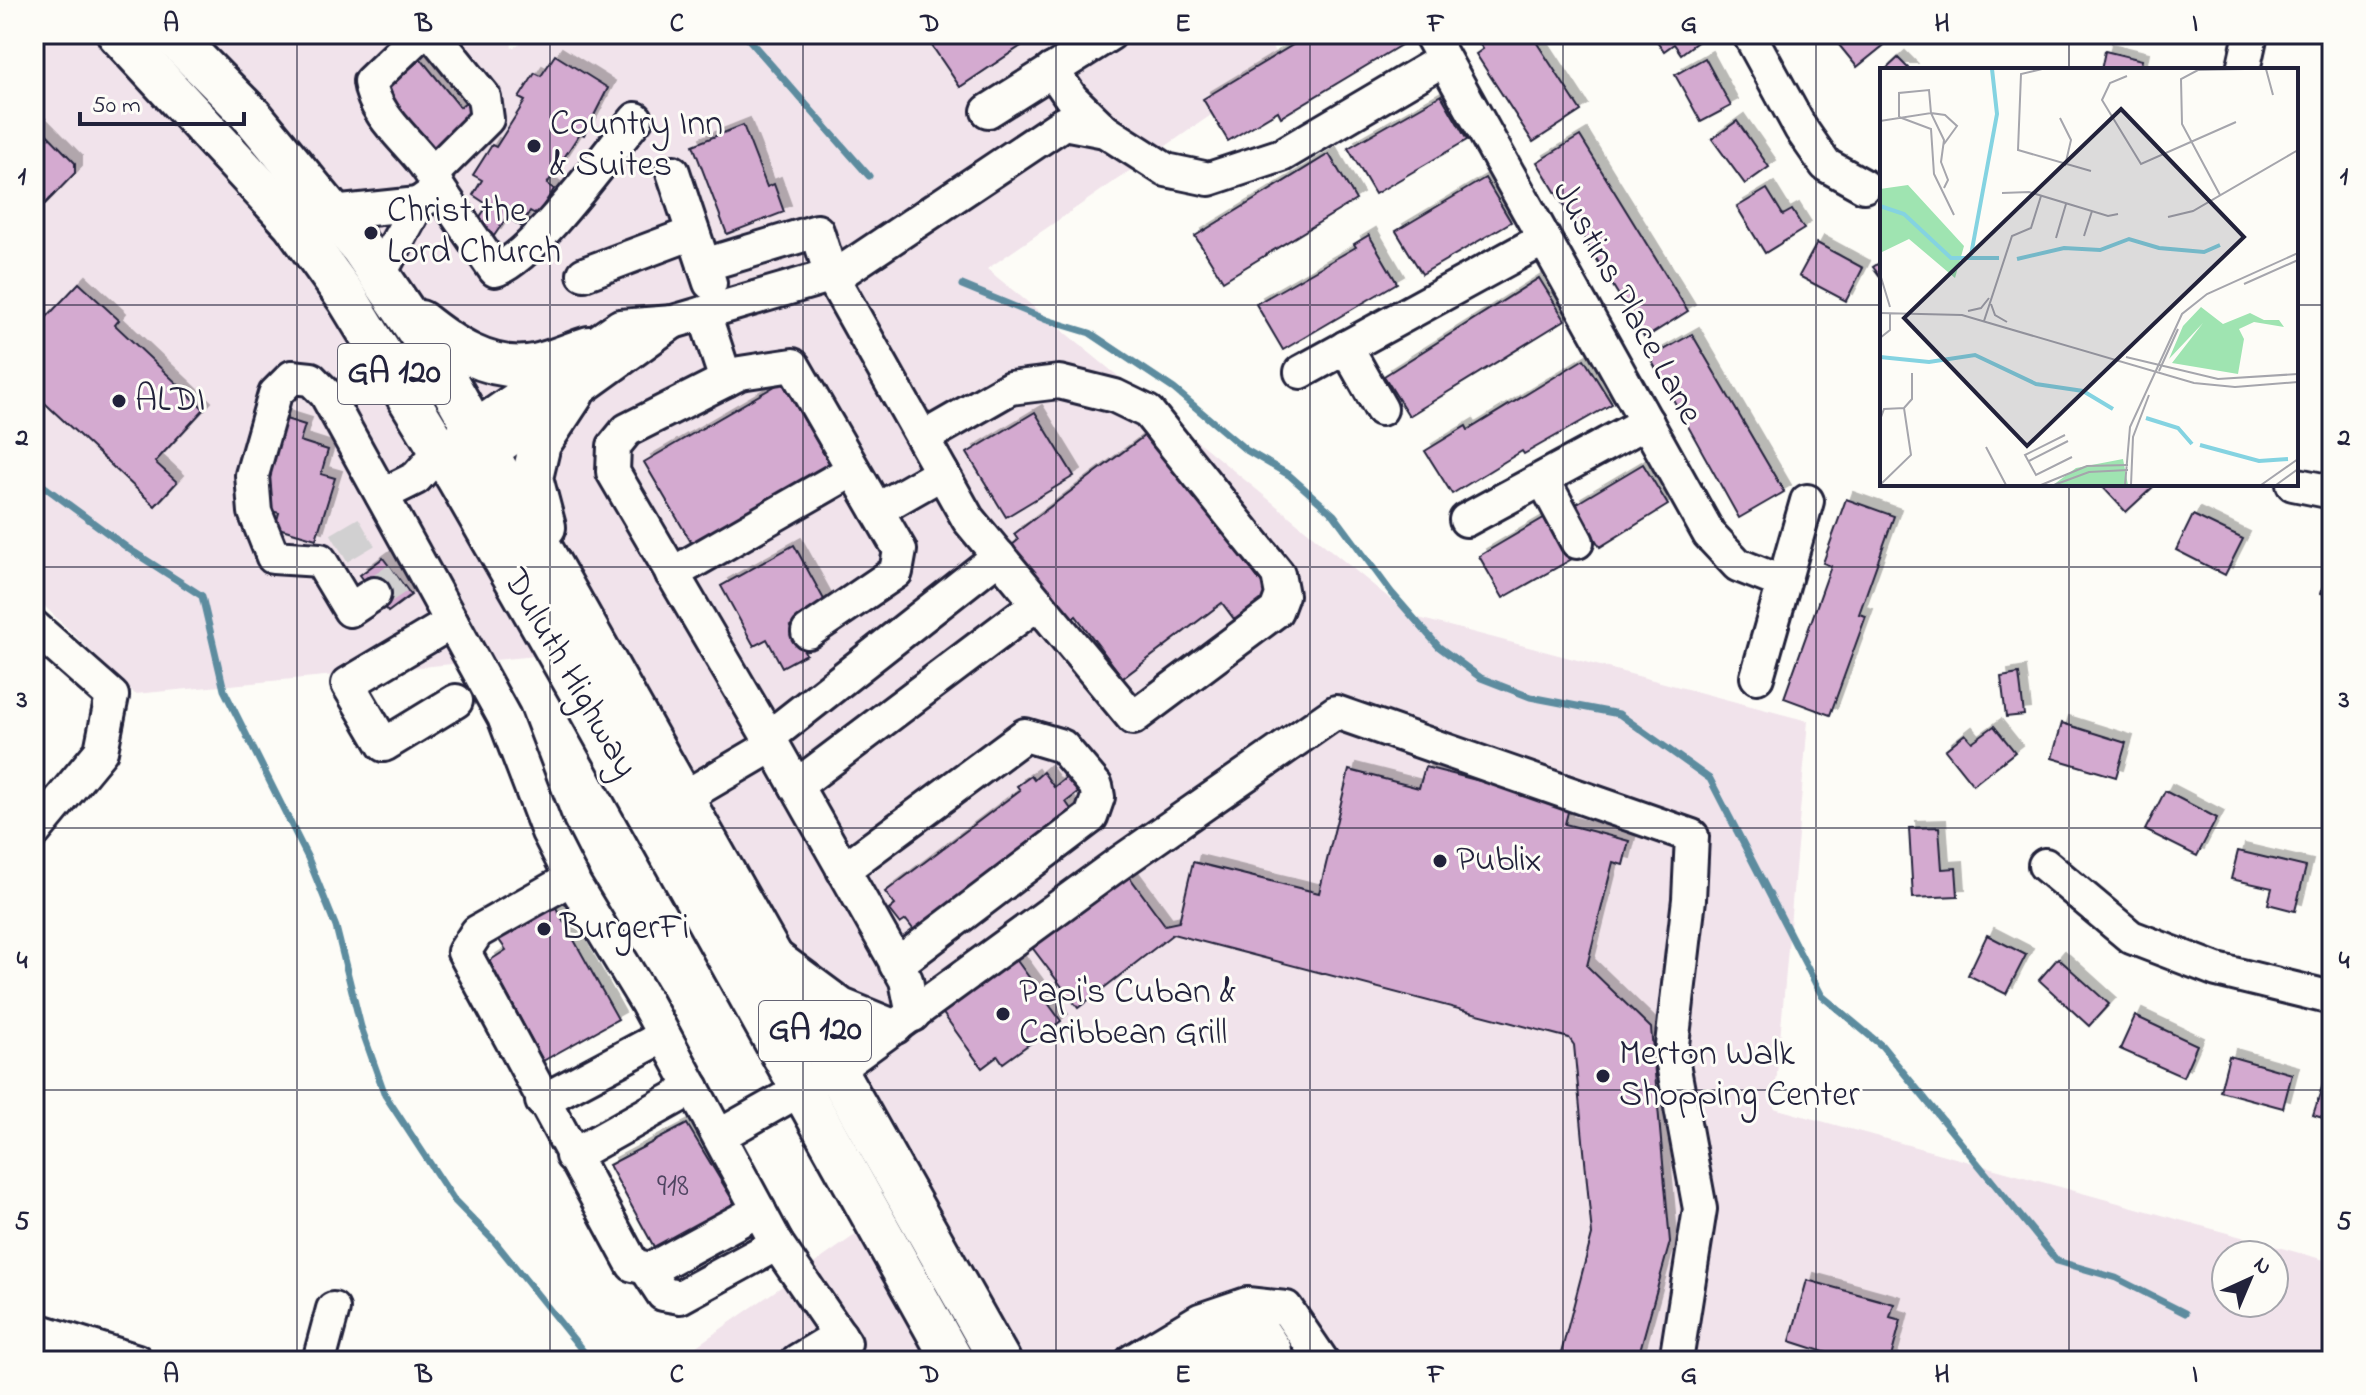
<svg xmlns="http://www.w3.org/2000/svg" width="2366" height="1395" viewBox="0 0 2366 1395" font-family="'Indie Flower',sans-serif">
<defs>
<filter id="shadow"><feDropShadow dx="7" dy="-7" stdDeviation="0" flood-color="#0004"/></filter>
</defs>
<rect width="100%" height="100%" fill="#fdfcf7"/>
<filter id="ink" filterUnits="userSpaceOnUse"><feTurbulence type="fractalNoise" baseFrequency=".0125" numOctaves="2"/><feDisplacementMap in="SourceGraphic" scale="16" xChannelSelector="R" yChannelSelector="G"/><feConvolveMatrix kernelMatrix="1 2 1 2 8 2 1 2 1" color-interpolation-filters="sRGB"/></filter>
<g filter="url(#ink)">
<path fill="#f1e3eb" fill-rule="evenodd" d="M 34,34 L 510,34 L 512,48 L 536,34 L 1263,34 L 1284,65 L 987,269 L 1411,616 L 1808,721 L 1774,1108 L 2332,1262 L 2332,1361 L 675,1361 L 908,1198 L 589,651 L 135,694 L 34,596 ZM 2226,1255 L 2274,1255 L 2274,1303 L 2226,1303 Z"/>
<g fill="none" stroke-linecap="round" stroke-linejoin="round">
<g stroke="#5d8c9f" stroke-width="7">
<path d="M 744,34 L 869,176"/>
<path d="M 962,285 L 1047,320 L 1090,333 L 1174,389 L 1246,450 L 1289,475 L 1334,515 L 1391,592 L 1439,647 L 1481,678 L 1530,697 L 1619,714 L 1710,779 L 1822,996 L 1882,1046 L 2057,1261 L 2116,1278 L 2185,1313"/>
<path d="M 34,479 L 129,549 L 202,596 L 224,690 L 308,858 L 336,927 L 361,1027 L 385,1095 L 454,1200 L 495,1242 L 591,1361"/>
</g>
</g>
<g fill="#d4aad0" stroke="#22223b" stroke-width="2" filter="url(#shadow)">
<path d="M 924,34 L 1039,34 L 960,87 Z"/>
<path d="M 1311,34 L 1408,34 L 1411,39 L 1281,117 L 1278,111 L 1228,141 L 1203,99 Z"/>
<path d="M 1473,34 L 1531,34 L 1581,111 L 1533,142 L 1476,54 L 1483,49 Z"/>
<path d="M 1652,34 L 1696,34 L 1700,40 L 1681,54 L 1674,44 L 1664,51 Z"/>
<path d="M 1830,34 L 1873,34 L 1883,46 L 1857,67 Z"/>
<path d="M 2105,51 L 2142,60 L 2140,70 L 2101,70 Z"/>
<path d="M 555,55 L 608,88 L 584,135 L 580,133 L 547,184 L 554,189 L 537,215 L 530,211 L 521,226 L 507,217 L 494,236 L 475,224 L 488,205 L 473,195 L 482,180 L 473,175 L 492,145 L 496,147 L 525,101 L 519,98 L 535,73 L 541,76 Z"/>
<path d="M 1705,58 L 1731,106 L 1701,122 L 1675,75 Z"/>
<path d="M 1898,58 L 1910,70 L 1885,70 Z"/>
<path d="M 421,59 L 460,107 L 467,101 L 479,116 L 431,155 L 380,93 Z"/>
<path d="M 1441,95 L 1467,140 L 1375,194 L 1348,148 Z"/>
<path d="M 34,121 L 75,163 L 75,173 L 45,204 L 34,193 Z"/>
<path d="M 1737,121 L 1769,167 L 1745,184 L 1712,139 Z"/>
<path d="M 743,125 L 767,187 L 774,184 L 784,212 L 727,234 L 693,145 Z"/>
<path d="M 1580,136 L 1688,311 L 1645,338 L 1537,162 Z"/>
<path d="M 1329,154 L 1356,200 L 1223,281 L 1195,236 Z"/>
<path d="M 1485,178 L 1511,222 L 1422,274 L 1396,231 Z"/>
<path d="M 1767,189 L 1783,215 L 1792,210 L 1804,229 L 1765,253 L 1737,207 Z"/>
<path d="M 1369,235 L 1397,283 L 1283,350 L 1256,304 L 1356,247 L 1354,244 Z"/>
<path d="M 1817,243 L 1863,268 L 1846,301 L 1799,276 Z"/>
<path d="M 2332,257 L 2332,300 L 2328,299 Z"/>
<path d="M 1882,261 L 1882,279 L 1873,267 Z"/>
<path d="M 1539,278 L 1565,320 L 1409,416 L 1384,376 Z"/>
<path d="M 79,283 L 119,320 L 115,325 L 204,409 L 155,462 L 177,482 L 155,506 L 34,393 L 34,341 L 46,328 L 41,323 Z"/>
<path d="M 1692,334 L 1784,492 L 1739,518 L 1650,358 Z"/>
<path d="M 1584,359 L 1612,404 L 1524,454 L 1522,451 L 1452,494 L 1425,451 L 1466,426 L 1468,430 Z"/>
<path d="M 782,382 L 833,469 L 695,549 L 644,462 Z"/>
<path d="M 1035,412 L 1074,476 L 1006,517 L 967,453 Z"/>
<path d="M 276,416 L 305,425 L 300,441 L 328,450 L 321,474 L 335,478 L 316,539 L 275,527 L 279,513 L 261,508 L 271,475 L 259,472 Z"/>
<path d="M 1148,433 L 1272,597 L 1237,623 L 1222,603 L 1123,678 L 1076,616 L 1069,621 L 1011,546 L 1018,540 L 1014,534 Z"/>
<path d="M 1643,464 L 1668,505 L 1600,547 L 1574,505 Z"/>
<path d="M 2100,484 L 2152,484 L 2154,486 L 2126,512 Z"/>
<path d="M 1846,499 L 1894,516 L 1859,614 L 1866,616 L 1830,715 L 1784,698 L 1831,566 L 1823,563 Z"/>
<path d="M 2193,515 L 2243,539 L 2225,575 L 2176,550 Z"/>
<path d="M 1547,516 L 1572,559 L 1503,598 L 1479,556 Z"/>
<path d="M 794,545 L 827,605 L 790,626 L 806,654 L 782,667 L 767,639 L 754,646 L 721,586 Z"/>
<path d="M 383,558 L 411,595 L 388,612 L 360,575 Z"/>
<path d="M 2331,559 L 2332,559 L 2332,596 L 2321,593 Z"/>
<path d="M 2019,674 L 2024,715 L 2006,717 L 2001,677 Z"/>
<path d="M 2062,723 L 2126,743 L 2116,777 L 2052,758 Z"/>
<path d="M 1994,726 L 2015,752 L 1973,785 L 1945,750 L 1965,734 L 1972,742 Z"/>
<path d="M 1425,767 L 1570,804 L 1565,824 L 1629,841 L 1623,865 L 1613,862 L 1587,966 L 1651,1028 L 1670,1242 L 1637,1361 L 1559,1361 L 1592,1235 L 1574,1045 L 1569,1038 L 1173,934 L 1078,1008 L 1031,946 L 1128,875 L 1165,925 L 1179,922 L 1193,862 L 1319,893 L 1349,770 L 1419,788 Z"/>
<path d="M 1076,770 L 1088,785 L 1066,802 L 1075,815 L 917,934 L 906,920 L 900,924 L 889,910 L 895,905 L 885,892 L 1020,790 L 1017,786 L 1031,776 L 1034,780 L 1043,772 L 1054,787 Z"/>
<path d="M 2165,791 L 2217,818 L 2197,856 L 2145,830 Z"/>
<path d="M 1939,827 L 1942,869 L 1956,868 L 1958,896 L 1913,898 L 1909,828 Z"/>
<path d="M 2238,851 L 2306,867 L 2295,911 L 2268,904 L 2272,888 L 2231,879 Z"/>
<path d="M 554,904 L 618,1019 L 543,1061 L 489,961 L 506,950 L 497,937 Z"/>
<path d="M 1987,935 L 2026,955 L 2006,994 L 1968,975 Z"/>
<path d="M 1015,958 L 1061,1021 L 1003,1063 L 998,1056 L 982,1068 L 942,1012 Z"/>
<path d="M 2058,958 L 2109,1004 L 2089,1026 L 2039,980 Z"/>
<path d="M 2135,1016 L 2197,1045 L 2183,1077 L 2120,1049 Z"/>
<path d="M 2229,1056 L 2292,1074 L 2283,1108 L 2220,1091 Z"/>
<path d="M 2326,1075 L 2332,1077 L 2332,1121 L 2313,1115 Z"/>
<path d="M 687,1124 L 738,1209 L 659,1256 L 609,1165 Z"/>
<path d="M 1807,1280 L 1894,1304 L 1890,1317 L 1901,1320 L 1890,1361 L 1852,1361 L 1790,1341 Z"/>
</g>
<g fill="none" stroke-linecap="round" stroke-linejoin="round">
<g stroke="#d1d0d1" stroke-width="32" stroke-dasharray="32 16" stroke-linecap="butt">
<path d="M 339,548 L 368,531"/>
<path d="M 374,594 L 398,578"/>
</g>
<g stroke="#22223b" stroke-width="38">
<g id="minor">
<path d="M 1430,34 L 1709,534 L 1738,565 L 1781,582"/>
<path d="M 1749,34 L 1801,129 L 1826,165 L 1864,186"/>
<path d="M 1052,70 L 1072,99 L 1105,131"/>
<path d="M 2243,70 L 2251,34"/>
<path d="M 988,111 L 1110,34"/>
<path d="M 673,172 L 710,283"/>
<path d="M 433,173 L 487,119 L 484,97 L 433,34"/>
<path d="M 439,189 L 495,270 C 533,258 607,154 636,119"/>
<path d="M 418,204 L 439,189 C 424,149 376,125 370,82 L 420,34"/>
<path d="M 332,213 L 418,204 L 379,275"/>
<path d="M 704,265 L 817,231 L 831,275 L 968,519 L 1133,718 L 1276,611 L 1282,595 L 1278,574 L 1148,412 L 1115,396 L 1059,382 L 1010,388 L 923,438"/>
<path d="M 584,274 L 693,233"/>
<path d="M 704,313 L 726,380"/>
<path d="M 1346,347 L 1381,409"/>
<path d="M 1301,372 L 1544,239"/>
<path d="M 472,467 L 673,322"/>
<path d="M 1543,479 L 1577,542"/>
<path d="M 2293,484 L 2332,492"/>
<path d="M 382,495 L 416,478 L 439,452 L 620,326 L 673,322 L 840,273 L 1064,123 L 1105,131 L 1166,170 L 1209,179 L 1282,155 L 1443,60"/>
<path d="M 877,510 L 942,473"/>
<path d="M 1466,520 L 1647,422"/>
<path d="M 672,574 L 853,470"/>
<path d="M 374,594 L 350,610 L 320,560 L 273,557 L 255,512 L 252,475 L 275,394 L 292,377 L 311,379 L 326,394 L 504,717 L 548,832 L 575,885 L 646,1002 L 777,1244 L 845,1343"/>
<path d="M 452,622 L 348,684 L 384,745 L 456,701"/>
<path d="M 34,627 L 112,696 L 101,751 L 34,832"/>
<path d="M 1757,677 L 1807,501"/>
<path d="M 769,737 L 999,556"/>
<path d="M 773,745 L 906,980 L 913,1015"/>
<path d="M 796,786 L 1038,603"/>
<path d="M 683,798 L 773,745 L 613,472 L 614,446 L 627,430 L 740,373 L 793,365 L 900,550 L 896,572 L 808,632"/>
<path d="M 2045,865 L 2131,937 L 2217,970 L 2332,998"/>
<path d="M 843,870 L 1025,735 L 1062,746 L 1096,786 L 1098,797 L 1091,817 L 896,965"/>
<path d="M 572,878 L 477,932 L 464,952 L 633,1265 L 651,1269 L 759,1210"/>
<path d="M 776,956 L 842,1005 L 896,1027"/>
<path d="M 542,1101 L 664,1036"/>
<path d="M 719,1136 L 837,1069 L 1115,866 L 1336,712 L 1692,836 L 1689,899 L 1671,1053 L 1700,1209 L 1676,1361"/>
<path d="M 572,1156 L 693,1088"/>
<path d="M 646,1268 L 663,1294 L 680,1297 L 777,1244"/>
<path d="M 34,1329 L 137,1361"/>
<path d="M 319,1361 L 333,1309"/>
<path d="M 797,1361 L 840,1335"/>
<path d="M 1132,1361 L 1200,1320 L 1247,1304 L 1286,1308 L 1322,1361"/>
<path d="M 1181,1361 L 1257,1323 L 1275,1350"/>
<path d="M 1234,1361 L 1268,1340"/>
</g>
</g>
<g stroke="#22223b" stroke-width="46">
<g id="major">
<path d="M 118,34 L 293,223 L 347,298 L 457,478 L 577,687 L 953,1361"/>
<path d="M 171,34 L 253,117 L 361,248 L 427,345 L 1000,1361"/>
<path d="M 420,321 C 451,346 486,370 528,366 C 548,364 570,353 589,347"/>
<path d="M 545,527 L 532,478 L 540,444 L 573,394"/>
</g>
</g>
<use href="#minor" stroke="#fdfcf7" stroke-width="32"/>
<use href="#major" stroke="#fdfcf7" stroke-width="40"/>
</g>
</g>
<path fill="none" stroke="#22223b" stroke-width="2" stroke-opacity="0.55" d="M 297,34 L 297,1361M 550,34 L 550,1361M 803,34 L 803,1361M 1056,34 L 1056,1361M 1310,34 L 1310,1361M 1563,34 L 1563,1361M 1816,34 L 1816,1361M 2069,34 L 2069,70M 34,305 L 1882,305M 2296,305 L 2332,305M 2069,484 L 2069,1361M 34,567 L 2332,567M 34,828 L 2332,828M 34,1090 L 2332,1090"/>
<g fill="#22223b" stroke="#fdfcf7" stroke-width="3">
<circle cx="534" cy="146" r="8"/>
<circle cx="371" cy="233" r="8"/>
<circle cx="119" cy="401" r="8"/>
<circle cx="1440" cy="861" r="8"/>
<circle cx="544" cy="929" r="8"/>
<circle cx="1003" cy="1014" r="8"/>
<circle cx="1603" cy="1076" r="8"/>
</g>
<g text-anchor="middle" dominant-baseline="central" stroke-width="6" stroke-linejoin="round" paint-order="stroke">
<g font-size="32" fill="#4e4460">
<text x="673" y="1187">918</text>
</g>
<g fill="#fdfcf7" stroke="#646373" stroke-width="2">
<rect x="338" y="344" width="112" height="60" rx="6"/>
<rect x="759" y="1001" width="112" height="60" rx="6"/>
</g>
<g font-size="34" font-weight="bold" fill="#22223b">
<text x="394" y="374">GA 120</text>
<text x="815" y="1031">GA 120</text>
</g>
<g font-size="36" fill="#22223b" stroke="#fdfcf7" text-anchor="start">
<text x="550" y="125">Country Inn<tspan x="550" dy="41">&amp; Suites</tspan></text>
<text x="387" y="212">Christ the<tspan x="387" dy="41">Lord Church</tspan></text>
<text x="135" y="401">ALDI</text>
<text x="1456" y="861">Publix</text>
<text x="560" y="929">BurgerFi</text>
<text x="1019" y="993">Papi's Cuban &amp;<tspan x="1019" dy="41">Caribbean Grill</tspan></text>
<text x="1619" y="1055">Merton Walk<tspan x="1619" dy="41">Shopping Center</tspan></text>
</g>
<g font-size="36" fill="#22223b" stroke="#fdfcf7">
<text transform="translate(1626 303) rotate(61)">Justins Place Lane</text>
<text transform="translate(569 674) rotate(60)">Duluth Highway</text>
</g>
</g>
<g transform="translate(1880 68)">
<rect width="418" height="418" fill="#fdfcf7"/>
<path d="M 28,117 L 84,178 L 75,210 L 29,171 L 0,185 L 0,121 ZM 321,239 L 343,256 L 370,245 L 384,252 L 399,252 L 404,259 L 374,254 L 359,261 L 364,271 L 358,306 L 292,295 L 323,255 L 289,291 L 303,258 ZM 243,391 L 248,417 L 173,417 L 196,400 Z" fill="#9fe4b1"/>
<path fill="none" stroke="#84d3e1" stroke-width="4" d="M 0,138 L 24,146 L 71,190 L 119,190M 91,187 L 117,46 L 112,1M 137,191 L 184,180 L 220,182 L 249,171 L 279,180 L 324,184 L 340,177M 0,289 L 49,294 L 95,287 L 156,316 L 203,323 L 233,341M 266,350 L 298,360 L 312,376M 320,377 L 379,393 L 408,391"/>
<path fill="none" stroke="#a5a5ac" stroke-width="2" d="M 162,1 L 141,6 L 138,82 L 211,103M 386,1 L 393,27M 247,8 L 230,15 L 222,32 L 261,96 L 356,54M 19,49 L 19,25 L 49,22 L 51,45 L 65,47 L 77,58 L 64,76M 19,49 L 51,61 L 54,106 L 74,147M 180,50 L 191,72 L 185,98M 0,53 L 51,45 L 64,72 L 61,94 L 68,112 L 64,120M 122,125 L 149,124 L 228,148 L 238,146M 340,127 L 302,56 L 301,11 L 318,2 L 365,1M 288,149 L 313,143 L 418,82M 204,168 L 212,143M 176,170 L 186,136M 0,206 L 10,239M 364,216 L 418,192M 111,236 L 115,247 L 127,254M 88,243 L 101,240 L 109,230M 0,245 L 82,247 L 314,315 L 355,319 L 418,314M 104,253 L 132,168 L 151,160 L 161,128M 0,270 L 10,262 L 10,245M 246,289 L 338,311 L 418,306M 279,303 L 298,261M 24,340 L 32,331 L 32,305M 0,352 L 4,341 L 24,340 L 31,387 L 0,417M 185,367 L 145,387 L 156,407 L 192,389M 106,379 L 126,417M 149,393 L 188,373M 161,417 L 207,398 L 248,397M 174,417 L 209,404 L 248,402M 245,417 L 250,359 L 302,246 L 327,226 L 418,185M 251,417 L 253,369 L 269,327M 381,417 L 418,391M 396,417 L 418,401"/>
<path fill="#22223b" fill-opacity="0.15" stroke="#22223b" stroke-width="4" d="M 241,41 L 364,169 L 147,378 L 24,250 Z"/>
<rect width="418" height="418" fill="none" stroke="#22223b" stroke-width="4"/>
</g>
<rect width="2366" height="1395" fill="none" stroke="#fdfcf7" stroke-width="88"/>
<g transform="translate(2250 1279) rotate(44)"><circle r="38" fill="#fdfcf7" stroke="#a5a5ac" stroke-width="2"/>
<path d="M0-6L14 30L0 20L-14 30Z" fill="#22223b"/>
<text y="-12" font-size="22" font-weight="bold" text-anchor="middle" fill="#22223b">N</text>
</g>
<path d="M80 112v12h164v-12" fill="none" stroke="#22223b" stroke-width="4"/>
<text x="92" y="112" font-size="24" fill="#22223b" stroke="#fdfcf7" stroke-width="6" paint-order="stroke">50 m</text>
<rect x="44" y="44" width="2278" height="1307" fill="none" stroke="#22223b" stroke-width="3"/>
<g font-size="26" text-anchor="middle" font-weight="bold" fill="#22223b">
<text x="171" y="31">A</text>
<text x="424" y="31">B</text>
<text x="677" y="31">C</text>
<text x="930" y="31">D</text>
<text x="1183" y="31">E</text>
<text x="1436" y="31">F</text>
<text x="1689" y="31">G</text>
<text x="1942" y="31">H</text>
<text x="2195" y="31">I</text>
<text x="22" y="184">1</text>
<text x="2344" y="184">1</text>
<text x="22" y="445">2</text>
<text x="2344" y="445">2</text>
<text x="22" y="707">3</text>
<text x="2344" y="707">3</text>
<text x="22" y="968">4</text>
<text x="2344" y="968">4</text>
<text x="22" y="1229">5</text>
<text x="2344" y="1229">5</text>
<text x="171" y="1382">A</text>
<text x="424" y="1382">B</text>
<text x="677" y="1382">C</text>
<text x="930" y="1382">D</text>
<text x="1183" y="1382">E</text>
<text x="1436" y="1382">F</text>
<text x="1689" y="1382">G</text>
<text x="1942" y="1382">H</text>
<text x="2195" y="1382">I</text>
</g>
</svg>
